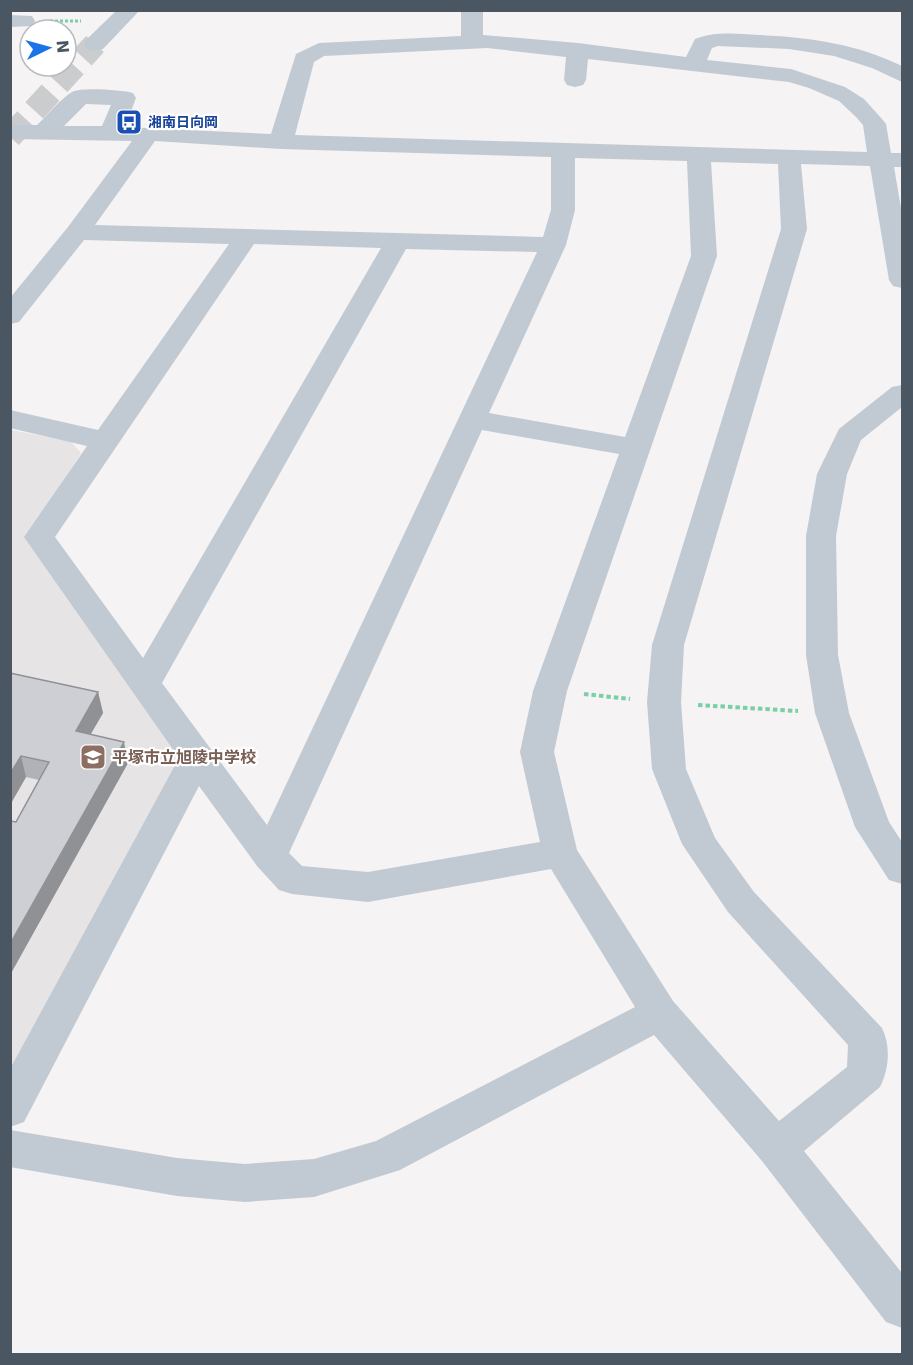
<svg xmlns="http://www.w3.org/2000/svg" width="913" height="1365" viewBox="0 0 913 1365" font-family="'DejaVu Sans','Noto Sans JP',sans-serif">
<rect width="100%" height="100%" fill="#f5f3f3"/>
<path fill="#e6e4e5" d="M 11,430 L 70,441 L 81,453 L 26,539 L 176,747 L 176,768 L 11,1072 Z"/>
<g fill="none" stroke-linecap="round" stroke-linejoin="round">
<path stroke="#caccce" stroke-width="24" stroke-dasharray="24 12" stroke-linecap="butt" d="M 10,137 L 95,44"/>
<path stroke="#7ad0a6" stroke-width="3" stroke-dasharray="3 2" stroke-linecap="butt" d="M 50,21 L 81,21"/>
<g stroke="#7ad0a6" stroke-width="4" stroke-dasharray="4.5 3" stroke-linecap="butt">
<path d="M 584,694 L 630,699"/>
<path d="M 698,705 L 798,711"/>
</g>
<g fill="#c1cad2" fill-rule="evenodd">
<path d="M 117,10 L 140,10 L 103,49 L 95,51 L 87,49 L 84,44 L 87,39 Z"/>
<path d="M 461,10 L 483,10 L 483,35 L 578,43 L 686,57 L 695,39 C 717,31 736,34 759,35 C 809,37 858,44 902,66 L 902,82 L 872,68 L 834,56 L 789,49 L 718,46 L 712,48 L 707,60 L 791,69 L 845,87 L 864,99 L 882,119 L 886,124 L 891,153 L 902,153 L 902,167 L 894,167 L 902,214 L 902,288 L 893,286 L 889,280 L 870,166 L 801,164 L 807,229 L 684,645 L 681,702 L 686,769 L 715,838 L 754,892 L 882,1028 C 891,1046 889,1069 880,1087 L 804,1151 L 902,1273 L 902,1328 L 886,1322 L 762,1161 L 654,1035 L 400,1170 L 314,1197 L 245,1202 L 177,1196 L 10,1167 L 10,1130 L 177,1158 L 245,1164 L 314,1159 L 376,1141 L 635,1007 L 551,869 L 368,902 L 292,894 L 279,890 L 257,866 L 199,786 L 24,1122 L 10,1127 L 10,1069 L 179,758 L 24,537 L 87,446 L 10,428 L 10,410 L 98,430 L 229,244 L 84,240 L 19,322 L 10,324 L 10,298 L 68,227 L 132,141 L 10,139 L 10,125 L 37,125 C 48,115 59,100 72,92 C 82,87 122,90 133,93 L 136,98 L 125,127 L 271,134 L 296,54 L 319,43 L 461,36 ZM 487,48 L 566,57 L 564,80 L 567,85 L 575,87 L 583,85 L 586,80 L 588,59 L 789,82 L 809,88 L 839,101 L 856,117 L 863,125 L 867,152 L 295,135 L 314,62 L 324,56 ZM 86,104 L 111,105 L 102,126 L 64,126 ZM 155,141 L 281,149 L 551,157 L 551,210 L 543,237 L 95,225 ZM 575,158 L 687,161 L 691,256 L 625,437 L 489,413 L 566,245 L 575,210 ZM 711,162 L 778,164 L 781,229 L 652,645 L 647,702 L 652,769 L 682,844 L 728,912 L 848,1045 L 847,1067 L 779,1121 L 673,1001 L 577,850 L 554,752 L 567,691 L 717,256 ZM 254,244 L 381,248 L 143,658 L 55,537 ZM 406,249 L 537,252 L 267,825 L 162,683 ZM 482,430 L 619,454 L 533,691 L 520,752 L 540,842 L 368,872 L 302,866 L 289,853 Z"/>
<path d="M 10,15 L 32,16 L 35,21 L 32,26 L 10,27 Z"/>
<path d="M 902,385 L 902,407 L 861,440 L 847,474 L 836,536 L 838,655 L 849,713 L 889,822 L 902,842 L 902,884 L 889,880 L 855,827 L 815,713 L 806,655 L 806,536 L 817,474 L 839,429 L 892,387 Z"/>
</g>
</g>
<path fill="#b0b2b7" d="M 10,673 L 98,692 L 103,713 L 91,734 L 128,763 L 10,975 L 10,821 L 16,822 L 39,780 L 26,777 L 10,805 Z"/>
<g fill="#909195">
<path d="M 98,692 L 103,713 L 80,752 L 76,731 Z"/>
<path d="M 124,742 L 128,763 L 10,975 L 10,944 Z"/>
<path d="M 21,756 L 26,777 L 10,805 L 10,774 Z"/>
</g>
<path fill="#cdcfd5" stroke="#909195" stroke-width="1.5" d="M 10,673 L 98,692 L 76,731 L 124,742 L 10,944 L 10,821 L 16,822 L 49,762 L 21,756 L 10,774 Z"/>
<defs>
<g id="bus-square" transform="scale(1.35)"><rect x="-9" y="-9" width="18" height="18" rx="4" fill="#1a4fb4" stroke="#fff"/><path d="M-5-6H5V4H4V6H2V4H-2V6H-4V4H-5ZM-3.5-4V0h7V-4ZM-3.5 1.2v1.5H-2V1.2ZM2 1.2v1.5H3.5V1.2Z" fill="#fff"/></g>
<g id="school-square" transform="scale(1.35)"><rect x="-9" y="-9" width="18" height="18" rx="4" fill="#8d6e63" stroke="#fff"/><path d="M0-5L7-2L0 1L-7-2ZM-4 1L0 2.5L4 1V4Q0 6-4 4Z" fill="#fff"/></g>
</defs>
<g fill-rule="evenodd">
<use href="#bus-square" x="129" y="122"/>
<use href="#school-square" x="93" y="757"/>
</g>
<g text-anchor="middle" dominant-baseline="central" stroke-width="4.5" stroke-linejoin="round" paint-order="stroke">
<g font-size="14" font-weight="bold" fill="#164399" stroke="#fff" text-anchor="start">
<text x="148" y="122">湘南日向岡</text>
</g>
<g font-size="16" font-weight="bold" fill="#785e54" stroke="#fff" text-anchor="start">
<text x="112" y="757">平塚市立旭陵中学校</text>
</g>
</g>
<rect width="913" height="1365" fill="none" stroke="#4a5661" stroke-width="24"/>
<g transform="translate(48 48) rotate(85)"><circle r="28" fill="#ffffff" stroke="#b7bbc0" stroke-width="1.5"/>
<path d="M0-4.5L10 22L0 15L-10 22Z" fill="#1a73e8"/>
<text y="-9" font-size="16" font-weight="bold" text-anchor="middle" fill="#4a5661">N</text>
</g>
</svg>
